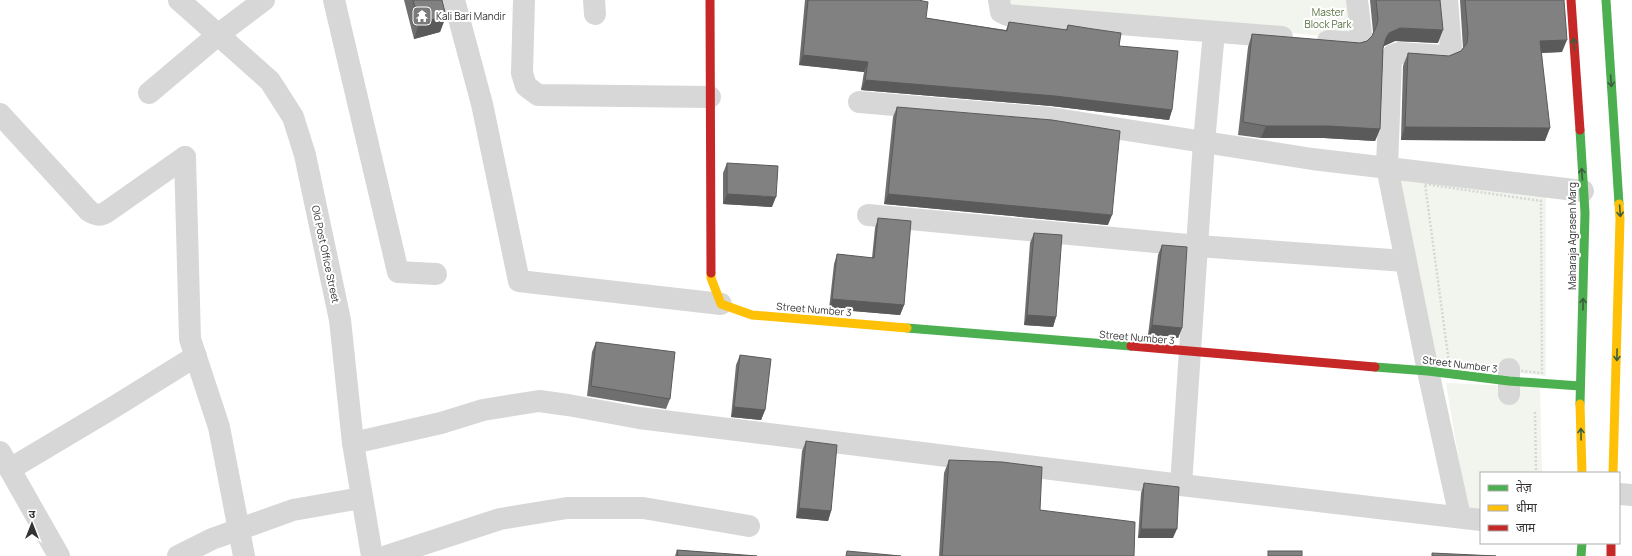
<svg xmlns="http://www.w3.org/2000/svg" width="1632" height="556" viewBox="0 0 1632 556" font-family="Manrope,'Noto Sans Devanagari',sans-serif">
<rect width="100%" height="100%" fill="#fff"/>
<g fill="#f1f5ed">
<path d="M 1010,0 L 1346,0 L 1351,39 L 1010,4 Z"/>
<path d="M 1398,173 L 1546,195 L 1546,376 L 1435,365 Z"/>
<path d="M 1446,383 L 1540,387 L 1542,473 L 1481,473 L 1481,511 L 1467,509 Z"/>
</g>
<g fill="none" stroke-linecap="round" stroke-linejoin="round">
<g stroke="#d6d6d6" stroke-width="2.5" stroke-dasharray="2 2" stroke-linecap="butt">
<path d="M 1425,184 L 1541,201 L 1542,373 L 1449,363 Z"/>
<path d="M 1535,412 L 1536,473"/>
</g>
<g stroke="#d7d7d7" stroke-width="22">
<path d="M 179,0 L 270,81 L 293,117 L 305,155 L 340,320 L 353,443 L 372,556"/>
<path d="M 334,0 L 398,272 L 436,274"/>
<path d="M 454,0 L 482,104 L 519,281 L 721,304"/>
<path d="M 524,0 L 522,73 L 526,86 L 538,95 L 710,97"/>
<path d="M 594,0 L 595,14"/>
<path d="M 999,0 L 1001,12 L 1007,15 L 1282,37"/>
<path d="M 1447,0 L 1451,48 L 1450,53 L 1445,56 L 1399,53 L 1393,55 L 1391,61 L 1387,167 L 1428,371 L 1460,517"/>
<path d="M 1328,41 L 1356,43 L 1361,33 L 1357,0"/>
<path d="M 149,93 L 219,34 L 264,0"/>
<path d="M 859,102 L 1050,118 L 1312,159 L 1583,191"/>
<path d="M 0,114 L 89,211 C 97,216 101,216 108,211 L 185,157"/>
<path d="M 185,157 L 190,339 L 219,427 L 244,556"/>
<path d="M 868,215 L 1198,246 L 1405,261"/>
<path d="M 1509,369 L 1509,394"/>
<path d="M 353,443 L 441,423 L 483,410 L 539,401 L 568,405 L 639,418 L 1181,485 L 1481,520"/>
<path d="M 0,452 L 59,556"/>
<path d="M 10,469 L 114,407 L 196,356"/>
<path d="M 1181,485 L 1204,142 L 1214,32"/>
<path d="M 1619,494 L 1632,495"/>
<path d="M 178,556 L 212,539 L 293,510 L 361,498"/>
<path d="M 387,556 L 500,519 L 567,508 L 643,508 L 749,526"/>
</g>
<g stroke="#4caf50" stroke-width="9">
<path d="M 1606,0 L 1619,204"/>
<path d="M 1580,130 L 1585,213 L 1580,404"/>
<path d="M 907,328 L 1131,346"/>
<path d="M 1375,367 L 1428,371 L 1509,381 L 1580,386"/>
<path d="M 1581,556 L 1582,543"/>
</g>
<g stroke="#ffc107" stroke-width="9">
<path d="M 711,273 L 711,278 L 721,304 L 752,315 L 907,328"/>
<path d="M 1580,404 L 1582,473"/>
<path d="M 1613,473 L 1620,219 L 1619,204"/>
</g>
<g stroke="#c62828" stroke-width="9">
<path d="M 710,0 L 711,273"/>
<path d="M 1571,0 L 1580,130"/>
<path d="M 1131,346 L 1375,367"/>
<path d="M 1611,543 L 1611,556"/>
</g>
</g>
<g fill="#6f6f6f">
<path d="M 404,0 L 442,0 L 446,16 L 440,32 L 414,39 Z"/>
<path d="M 805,0 L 918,0 L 926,18 L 1006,30 L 1009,22 L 1066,30 L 1068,25 L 1119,46 L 1172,110 L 1169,120 L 1051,106 L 861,90 L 864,72 L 799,65 Z"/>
<path d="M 1370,0 L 1440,0 L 1438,43 L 1395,41 L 1384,46 L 1383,48 L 1380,129 L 1375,141 L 1324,138 L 1261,138 L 1238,135 L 1248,47 L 1252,34 L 1360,43 L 1367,41 L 1372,36 L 1373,32 Z"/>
<path d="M 1460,0 L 1564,0 L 1562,52 L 1542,53 L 1545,141 L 1401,140 L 1403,66 L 1408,53 L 1449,56 L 1461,51 L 1463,48 Z"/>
<path d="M 897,107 L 1108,225 L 884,204 L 893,117 Z"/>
<path d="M 727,163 L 772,207 L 723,204 L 723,173 Z"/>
<path d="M 878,218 L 904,305 L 900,315 L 829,309 L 834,264 L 837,254 L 872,258 L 875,228 Z"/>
<path d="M 1034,233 L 1056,317 L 1053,327 L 1024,325 L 1030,243 Z"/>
<path d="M 1162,245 L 1182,328 L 1178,338 L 1148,335 L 1158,255 Z"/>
<path d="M 596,342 L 670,399 L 666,409 L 587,396 L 592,352 Z"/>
<path d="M 740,355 L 765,410 L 761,420 L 731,417 L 736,365 Z"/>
<path d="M 806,441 L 831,511 L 828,521 L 796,518 L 802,451 Z"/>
<path d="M 949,460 L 1040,510 L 1134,556 L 939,556 L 944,473 Z"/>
<path d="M 1144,483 L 1173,538 L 1138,538 L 1141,493 Z"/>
<path d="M 677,550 L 757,556 L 675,556 Z"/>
</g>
<g fill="#5a5a5a">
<path d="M 446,16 L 440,32 L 414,39 L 419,23 Z"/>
<path d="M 1400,28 L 1443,30 L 1438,43 L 1395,41 L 1384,46 L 1381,51 L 1386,38 L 1389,33 Z"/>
<path d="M 1567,40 L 1562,52 L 1536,53 L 1540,41 Z"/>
<path d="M 803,55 L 868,62 L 864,72 L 799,65 Z"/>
<path d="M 865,80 L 1055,96 L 1172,110 L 1169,120 L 1051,106 L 861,90 Z"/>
<path d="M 1266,126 L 1329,126 L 1380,129 L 1375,141 L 1324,138 L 1261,138 Z"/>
<path d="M 1405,127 L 1550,128 L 1545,141 L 1401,140 Z"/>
<path d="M 727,194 L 776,197 L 772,207 L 723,204 Z"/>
<path d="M 888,194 L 1112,215 L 1108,225 L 884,204 Z"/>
<path d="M 832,299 L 904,305 L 900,315 L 829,309 Z"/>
<path d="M 1027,315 L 1056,317 L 1053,327 L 1024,325 Z"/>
<path d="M 1152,325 L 1182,328 L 1178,338 L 1148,335 Z"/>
<path d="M 734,407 L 765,410 L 761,420 L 731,417 Z"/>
<path d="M 799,508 L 831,511 L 828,521 L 796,518 Z"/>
<path d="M 1141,529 L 1177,529 L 1173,538 L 1138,538 Z"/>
</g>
<g fill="#818181" stroke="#5a5a5a">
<path d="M 413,0 L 442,0 L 446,16 L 419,23 Z"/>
<path d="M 808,0 L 918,0 L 928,2 L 926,18 L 1007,31 L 1009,22 L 1067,30 L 1068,25 L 1093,29 L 1121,33 L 1119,46 L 1178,51 L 1172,110 L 1055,96 L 865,80 L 868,62 L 803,55 Z"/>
<path d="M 1376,0 L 1440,0 L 1443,30 L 1400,28 L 1389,33 L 1386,38 L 1383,48 L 1380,129 L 1329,126 L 1266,126 L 1243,122 L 1252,34 L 1360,43 L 1367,41 L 1372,36 L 1377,25 L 1378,19 Z"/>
<path d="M 1465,0 L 1564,0 L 1567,40 L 1540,41 L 1550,128 L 1405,127 L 1408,53 L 1449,56 L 1461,51 L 1467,43 L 1468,34 Z"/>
<path d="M 897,107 L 1052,120 L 1120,131 L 1112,215 L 888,194 Z"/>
<path d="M 727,163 L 778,166 L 776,197 L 727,194 Z"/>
<path d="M 878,218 L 911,221 L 904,305 L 832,299 L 837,254 L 874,258 Z"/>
<path d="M 1034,233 L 1062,235 L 1056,317 L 1027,315 Z"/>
<path d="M 1162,245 L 1187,247 L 1182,328 L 1152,325 Z"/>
<path d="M 596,342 L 675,352 L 670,399 L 591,386 Z"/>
<path d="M 740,355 L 771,359 L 765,410 L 734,407 Z"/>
<path d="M 806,441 L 837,445 L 831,511 L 799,508 Z"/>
<path d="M 949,460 L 1002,462 L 1042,467 L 1040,510 L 1135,522 L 1134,556 L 942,556 Z"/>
<path d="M 1144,483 L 1179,487 L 1177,529 L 1141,529 Z"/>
<path d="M 677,550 L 757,556 L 678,556 Z"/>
<path d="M 847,551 L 901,556 L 846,556 Z"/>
<rect x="1268" y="551" width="34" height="5"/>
<path d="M 1432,553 L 1496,556 L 1432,556 Z"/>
</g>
<defs><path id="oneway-shaft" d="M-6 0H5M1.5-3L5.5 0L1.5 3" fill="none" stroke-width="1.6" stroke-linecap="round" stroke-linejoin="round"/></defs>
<g stroke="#3c5e3d">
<use href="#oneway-shaft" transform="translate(1574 44) rotate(-94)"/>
<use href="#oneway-shaft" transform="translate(1611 81) rotate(86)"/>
<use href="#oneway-shaft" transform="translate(1582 174) rotate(-94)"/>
<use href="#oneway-shaft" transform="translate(1620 211) rotate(86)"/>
<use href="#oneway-shaft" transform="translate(1583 304) rotate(-89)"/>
<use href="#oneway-shaft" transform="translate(1617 355) rotate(91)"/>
<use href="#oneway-shaft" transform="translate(1581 434) rotate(-91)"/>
</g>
<defs>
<g id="temple-square" transform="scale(1)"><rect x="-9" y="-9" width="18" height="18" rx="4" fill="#7a7a7a" stroke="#fff"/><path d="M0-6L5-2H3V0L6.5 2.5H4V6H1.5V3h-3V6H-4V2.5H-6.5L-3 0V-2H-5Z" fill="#fff"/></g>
</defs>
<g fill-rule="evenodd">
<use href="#temple-square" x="422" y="16"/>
</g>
<g text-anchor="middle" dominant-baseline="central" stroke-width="4" stroke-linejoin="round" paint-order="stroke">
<g font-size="10" fill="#56703f" stroke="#fff">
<text x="1328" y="12">Master<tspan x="1328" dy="12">Block Park</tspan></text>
</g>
<g font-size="10" fill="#333" stroke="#fff" text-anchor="start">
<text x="436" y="16">Kali Bari Mandir</text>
</g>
<g font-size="10" fill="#333" stroke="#fff">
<text transform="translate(1572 236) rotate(-90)">Maharaja Agrasen Marg</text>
<text transform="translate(326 254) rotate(78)">Old Post Office Street</text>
<text transform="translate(814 309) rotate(5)">Street Number 3</text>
<text transform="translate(1137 337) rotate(5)">Street Number 3</text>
<text transform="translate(1460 364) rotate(7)">Street Number 3</text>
</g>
</g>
<rect x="1480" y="472" width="140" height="72" fill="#ffffff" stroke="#adadad"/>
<rect x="1488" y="485" width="20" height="6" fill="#4caf50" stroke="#adadad"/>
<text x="1516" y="492" font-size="12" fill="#333333">तेज़</text>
<rect x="1488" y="505" width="20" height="6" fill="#ffc107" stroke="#adadad"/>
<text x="1516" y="512" font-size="12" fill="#333333">धीमा</text>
<rect x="1488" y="525" width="20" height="6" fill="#c62828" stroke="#adadad"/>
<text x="1516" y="532" font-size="12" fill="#333333">जाम</text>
<g transform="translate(32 524)" stroke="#ffffff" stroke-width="3" paint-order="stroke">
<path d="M0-3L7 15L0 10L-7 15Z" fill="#333333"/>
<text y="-6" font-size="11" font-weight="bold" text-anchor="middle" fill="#333333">उ</text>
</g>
</svg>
